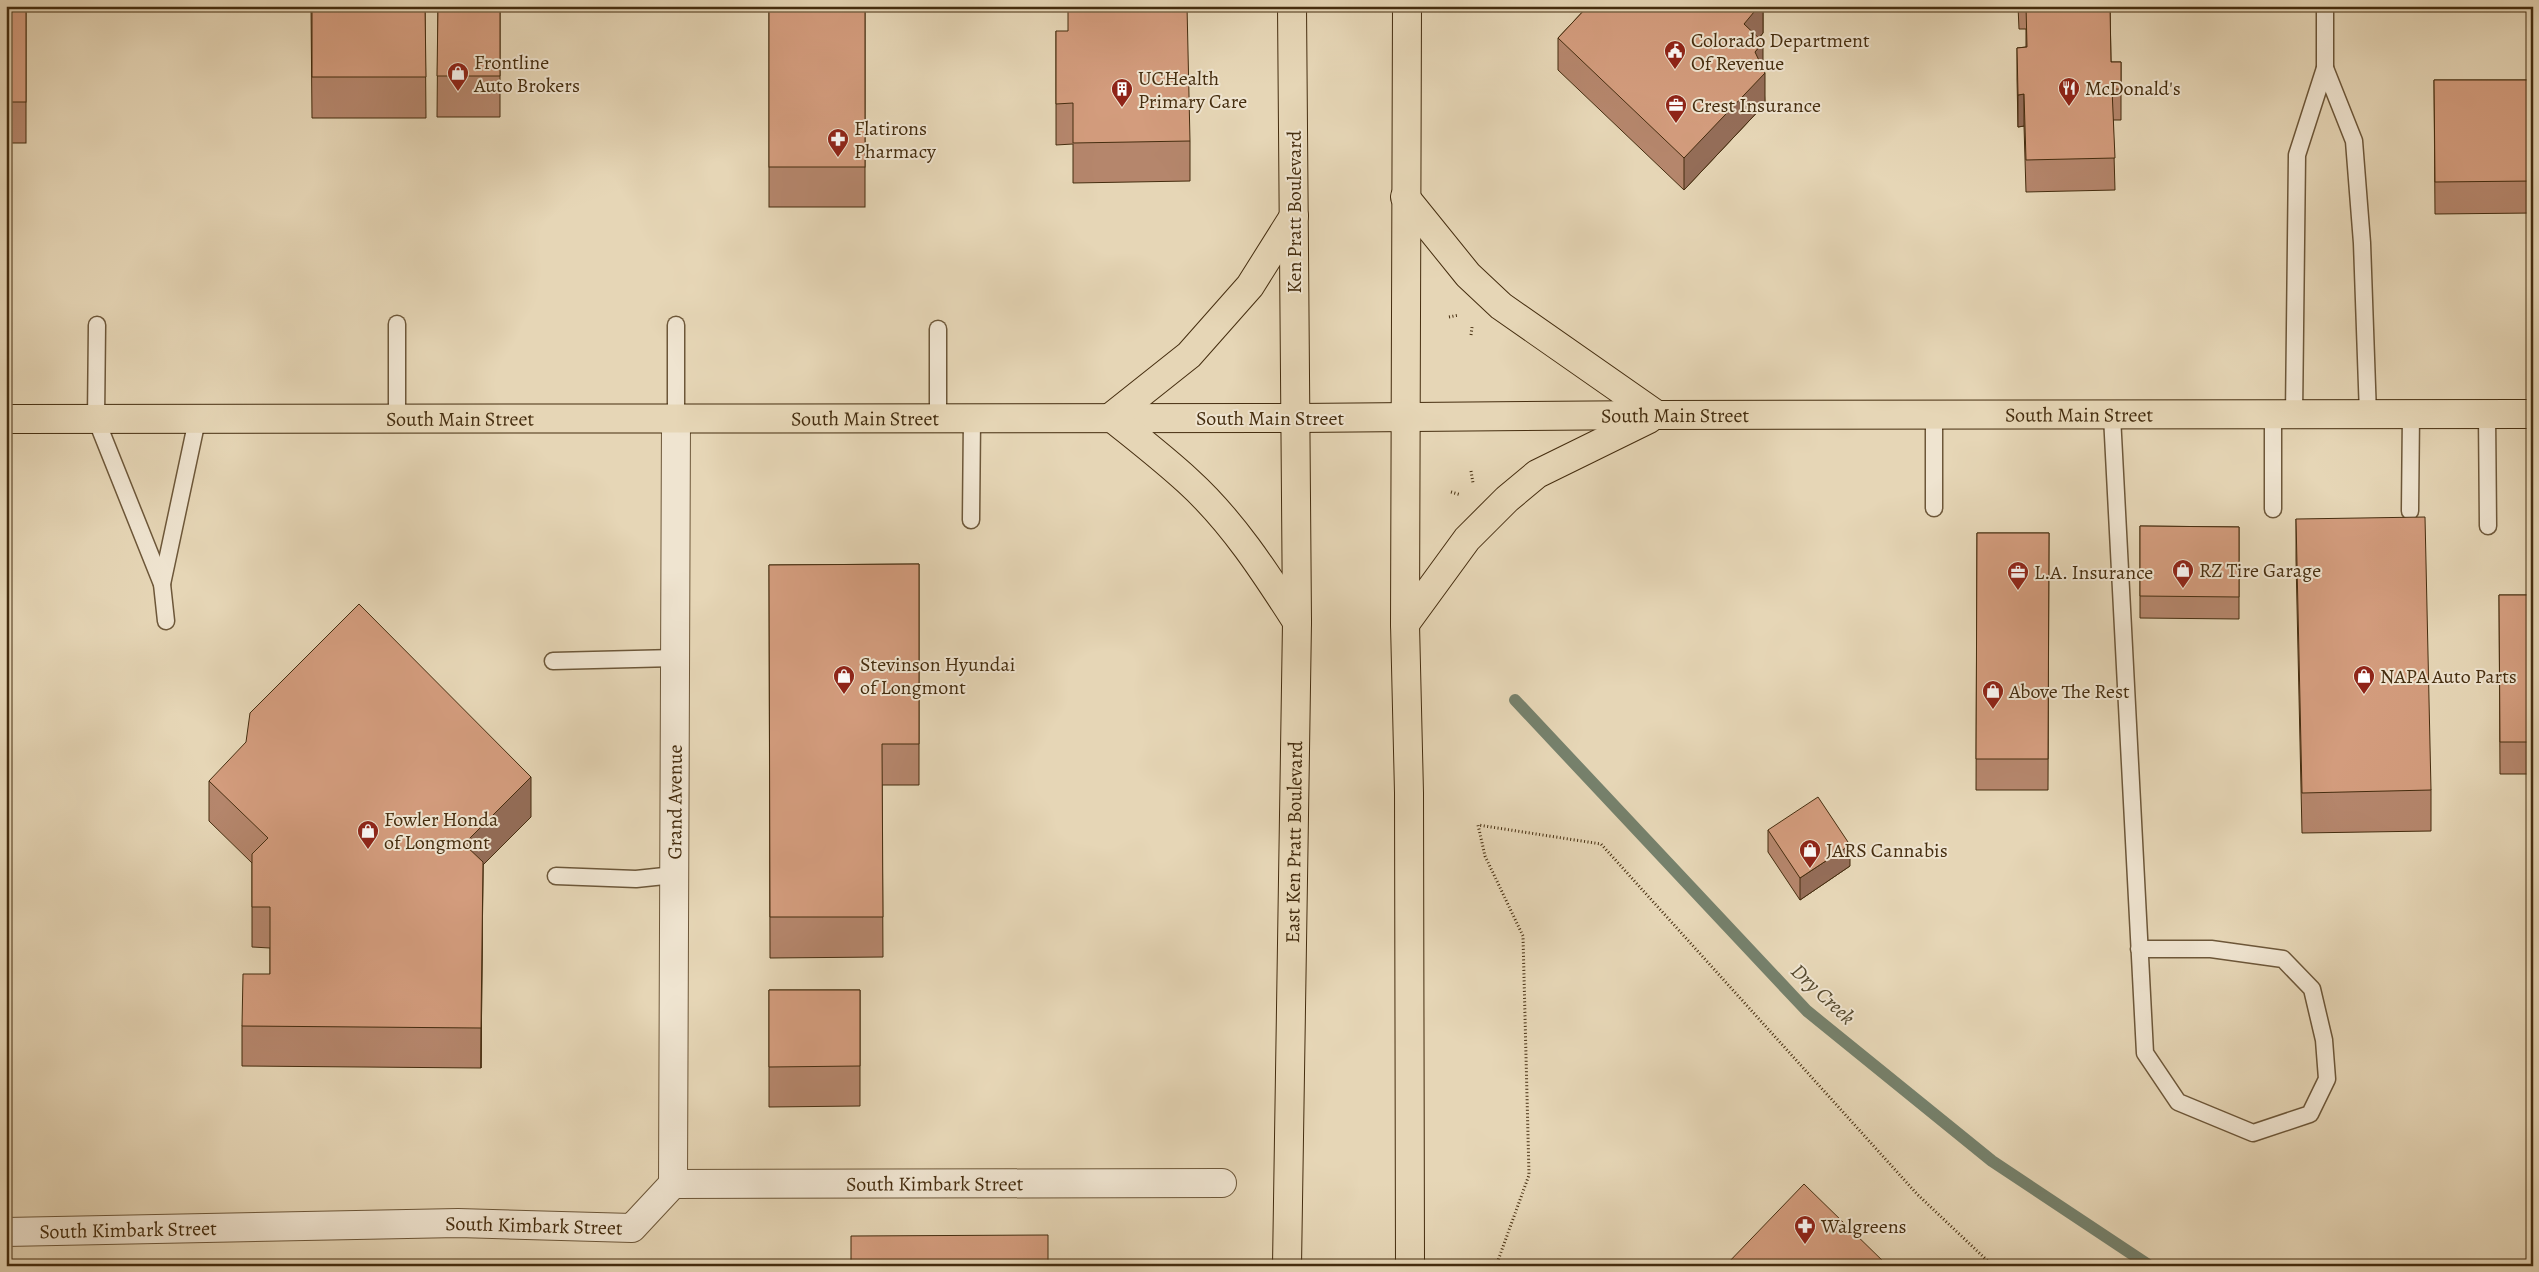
<svg xmlns="http://www.w3.org/2000/svg" width="2539" height="1272" viewBox="0 0 2539 1272" font-family="Alegreya,serif">
<rect width="100%" height="100%" fill="#e6d6b6"/>
<filter id="stains"><feTurbulence type="fractalNoise" baseFrequency=".004" numOctaves="4"/><feColorMatrix values="0 0 0 0 .2 0 0 0 0 .09 0 0 0 0 .02 0 0 0 .5 -.17"/></filter>
<radialGradient id="worn" r=".72"><stop offset=".6" stop-color="#630" stop-opacity="0"/><stop offset="1" stop-color="#630" stop-opacity=".3"/></radialGradient>
<g fill="none" stroke-linecap="round" stroke-linejoin="round">
<path stroke="#76816c" stroke-width="12" d="M 1515,700 L 1807,1011 L 1992,1161 L 2150,1266"/>
<g stroke="#6d5739" stroke-width="19">
<g id="service">
<path d="M 2325,68 L 2354,141 L 2362,243 L 2368,415"/>
<path d="M 397,324 L 397,419"/>
<path d="M 97,325 L 96,419 L 162,584 L 166,621"/>
<path d="M 938,329 L 938,419"/>
<path d="M 2487,414 L 2488,526"/>
<path d="M 2273,415 L 2273,509"/>
<path d="M 2294,415 L 2297,155 L 2325,68 L 2325,6"/>
<path d="M 1934,416 L 1934,508"/>
<path d="M 2112,416 L 2145,1053 L 2178,1102 L 2253,1133 L 2310,1114 L 2327,1079 L 2324,1040 L 2312,989 L 2283,959 L 2211,949 L 2139,949"/>
<path d="M 676,420 L 676,325"/>
<path d="M 2410,511 L 2411,414"/>
<path d="M 971,520 L 972,419"/>
<path d="M 162,584 L 197,420"/>
<path d="M 553,661 L 675,658"/>
<path d="M 556,876 L 636,879 L 674,875"/>
</g>
</g>
<g stroke="#6d5739" stroke-width="30">
<g id="minor">
<path id="s1" d="M 673,1184 L 676,420"/>
<path id="s2" d="M 6,1232 L 458,1223 L 632,1228 L 673,1184 L 1222,1183"/>
</g>
</g>
<g stroke="#452d0f" stroke-width="30">
<g id="primary">
<path id="s3" d="M 6,419 L 1297,418"/>
</g>
</g>
<g stroke="#452d0f" stroke-width="30">
<g id="trunk">
<path d="M 1407,6 L 1405,624 L 1409,793 L 1410,1266"/>
<path d="M 1405,197 L 1468,275 L 1501,306 L 1657,415"/>
<path d="M 1294,216 L 1250,286 L 1189,355 L 1111,417 C 1137,438 1163,458 1188,481 C 1232,521 1265,572 1297,622"/>
<path id="s4" d="M 1297,418 L 1657,415 L 2533,414"/>
<path d="M 1405,624 L 1467,539 L 1507,499 L 1537,474 L 1649,419"/>
<path id="s5" d="M 1287,1266 L 1297,622 L 1292,6"/>
</g>
</g>
<g stroke="#452d0f" stroke-width="3" stroke-dasharray="1 2.5" stroke-linecap="butt">
<path d="M 1449,317 L 1459,315"/>
<path d="M 1471,335 L 1472,327"/>
<path d="M 1471,471 L 1473,483"/>
<path d="M 1451,492 L 1461,495"/>
<path d="M 1496,1266 L 1529,1175 L 1523,936 L 1485,856 L 1478,825 L 1601,844 L 1917,1194 L 1993,1266"/>
</g>
<use href="#service" stroke="#efe4d0" stroke-width="16"/>
<use href="#minor" stroke="#efe4d0" stroke-width="28"/>
<use href="#primary" stroke="#e6d6b6" stroke-width="28"/>
<use href="#trunk" stroke="#e6d6b6" stroke-width="28"/>
</g>
<g fill="#b5866c" stroke="#452d0f">
<rect x="6" y="6" width="20" height="137"/>
<path d="M 311,6 L 425,6 L 426,118 L 312,118 Z"/>
<path d="M 438,6 L 500,6 L 500,117 L 437,117 Z"/>
<rect x="769" y="6" width="96" height="201"/>
<path d="M 1588,6 L 1766,6 L 1763,10 L 1763,33 L 1759,38 L 1763,69 L 1765,104 L 1684,190 L 1558,70 L 1558,38 Z"/>
<path d="M 2018,6 L 2110,6 L 2111,62 L 2121,62 L 2121,120 L 2113,120 L 2115,190 L 2026,192 L 2024,126 L 2018,127 L 2017,79 L 2017,48 L 2026,47 L 2026,29 L 2019,29 Z"/>
<path d="M 1056,31 L 1190,141 L 1190,181 L 1073,183 L 1073,144 L 1056,145 Z"/>
<path d="M 2434,80 L 2533,80 L 2533,213 L 2435,214 Z"/>
<path d="M 2296,519 L 2431,790 L 2431,831 L 2302,833 L 2296,560 Z"/>
<path d="M 2140,526 L 2239,527 L 2239,619 L 2140,618 Z"/>
<path d="M 1977,533 L 2049,533 L 2048,790 L 1976,790 Z"/>
<path d="M 919,564 L 919,785 L 882,785 L 883,957 L 770,958 L 769,565 Z"/>
<path d="M 2499,595 L 2533,595 L 2533,774 L 2500,774 Z"/>
<path d="M 209,781 L 531,817 L 483,865 L 481,1068 L 242,1066 L 242,1026 L 270,974 L 270,948 L 252,947 L 252,863 L 209,821 Z"/>
<path d="M 1768,830 L 1850,866 L 1800,900 L 1768,852 Z"/>
<path d="M 769,990 L 860,990 L 860,1106 L 769,1107 Z"/>
</g>
<g fill="#946d58" stroke="#452d0f">
<path d="M 1752,6 L 1766,6 L 1763,10 L 1763,33 L 1744,56 L 1744,24 Z"/>
<path d="M 1763,42 L 1763,74 L 1765,73 L 1765,104 L 1684,190 L 1684,158 L 1755,52 Z"/>
<path d="M 2024,94 L 2024,126 L 2018,127 L 2018,95 Z"/>
<path d="M 531,777 L 531,817 L 483,865 L 481,1068 L 481,1028 L 464,844 Z"/>
<path d="M 1850,845 L 1850,866 L 1800,900 L 1800,878 Z"/>
</g>
<g fill="#d39c7d" stroke="#452d0f">
<rect x="6" y="6" width="20" height="96"/>
<path d="M 312,6 L 425,6 L 426,77 L 312,77 Z"/>
<path d="M 438,6 L 500,6 L 500,76 L 437,76 Z"/>
<rect x="769" y="6" width="96" height="161"/>
<path d="M 1068,6 L 1187,6 L 1190,141 L 1073,143 L 1073,103 L 1056,104 L 1056,31 L 1068,31 Z"/>
<path d="M 1588,6 L 1759,6 L 1744,24 L 1763,42 L 1755,52 L 1765,73 L 1684,158 L 1558,38 Z"/>
<path d="M 2026,6 L 2110,6 L 2111,62 L 2121,62 L 2121,89 L 2112,89 L 2115,158 L 2026,160 L 2024,94 L 2018,95 L 2017,48 L 2027,47 Z"/>
<path d="M 2434,80 L 2533,80 L 2533,181 L 2435,182 Z"/>
<path d="M 2425,517 L 2431,790 L 2302,793 L 2296,519 Z"/>
<path d="M 2140,526 L 2239,527 L 2239,597 L 2140,596 Z"/>
<path d="M 1977,533 L 2049,533 L 2048,759 L 1976,759 Z"/>
<path d="M 919,564 L 919,744 L 882,744 L 883,917 L 770,917 L 769,565 Z"/>
<path d="M 2499,595 L 2533,595 L 2533,742 L 2500,742 Z"/>
<path d="M 359,604 L 531,777 L 464,844 L 483,862 L 481,1028 L 242,1026 L 243,974 L 270,974 L 270,907 L 252,907 L 252,854 L 268,838 L 209,781 L 246,742 L 250,713 Z"/>
<path d="M 1818,797 L 1850,845 L 1800,878 L 1768,830 Z"/>
<path d="M 769,990 L 860,990 L 860,1066 L 769,1067 Z"/>
<path d="M 1804,1184 L 1888,1266 L 1725,1266 Z"/>
<path d="M 1048,1235 L 1048,1266 L 851,1266 L 851,1236 Z"/>
</g>
<defs>
<g id="civic-pin" transform="scale(1.125)"><path d="M0 17L-7.5 6A9.5 9.5 0 1 1 7.5 6Z" fill="#8f2418" stroke="#efe4d0"/><path d="M-.6-6.5H3V-4.5H.6V-3L4-1V1h2V6H-6V1h2V-1L-.6-3ZM-1.2 2.5V6h2.4V2.5Z" fill="#fff"/></g>
<g id="shop-pin" transform="scale(1.125)"><path d="M0 17L-7.5 6A9.5 9.5 0 1 1 7.5 6Z" fill="#8f2418" stroke="#efe4d0"/><path d="M-5-2.5h2.3a2.7 3.5 0 0 1 5.4 0H5L5.5 6h-11ZM-1.5-2.5h3a1.5 2.3 0 0 0-3 0Z" fill="#fff"/></g>
<g id="restaurant-pin" transform="scale(1.125)"><path d="M0 17L-7.5 6A9.5 9.5 0 1 1 7.5 6Z" fill="#8f2418" stroke="#efe4d0"/><path d="M-5-6h1v4h1v-4h1v4h1v-4h1v5L-1.5 .5V6h-2V.5L-5-1ZM5-6V6H3V1.5H1.5Q1.5-4 5-6Z" fill="#fff"/></g>
<g id="building-pin" transform="scale(1.125)"><path d="M0 17L-7.5 6A9.5 9.5 0 1 1 7.5 6Z" fill="#8f2418" stroke="#efe4d0"/><path d="M-4-6H4V6H1V3H-1V6H-4ZM-2.5-4.3h1.7v1.8h-1.7ZM.8-4.3h1.7v1.8H.8ZM-2.5-1h1.7V.8h-1.7ZM.8-1h1.7V.8H.8Z" fill="#fff"/></g>
<g id="office-pin" transform="scale(1.125)"><path d="M0 17L-7.5 6A9.5 9.5 0 1 1 7.5 6Z" fill="#8f2418" stroke="#efe4d0"/><path d="M-6-3h4V-5.5h4V-3h4V5H-6ZM-1-4.5V-3h2v-1.5ZM-6 0V1H6V0Z" fill="#fff"/></g>
<g id="pharmacy-pin" transform="scale(1.125)"><path d="M0 17L-7.5 6A9.5 9.5 0 1 1 7.5 6Z" fill="#8f2418" stroke="#efe4d0"/><path d="M-2-6h4v4h4v4h-4v4h-4v-4h-4v-4h4Z" fill="#fff"/></g>
</defs>
<g fill-rule="evenodd">
<use href="#civic-pin" x="1675" y="51"/>
<use href="#shop-pin" x="458" y="73"/>
<use href="#restaurant-pin" x="2069" y="88"/>
<use href="#building-pin" x="1122" y="89"/>
<use href="#office-pin" x="1676" y="105"/>
<use href="#pharmacy-pin" x="838" y="139"/>
<use href="#shop-pin" x="2183" y="570"/>
<use href="#office-pin" x="2018" y="572"/>
<use href="#shop-pin" x="844" y="676"/>
<use href="#shop-pin" x="2364" y="676"/>
<use href="#shop-pin" x="1993" y="691"/>
<use href="#shop-pin" x="368" y="831"/>
<use href="#shop-pin" x="1810" y="850"/>
<use href="#pharmacy-pin" x="1805" y="1226"/>
</g>
<g text-anchor="middle" dominant-baseline="central" stroke-width="4" stroke-linejoin="round" paint-order="stroke">
<g font-size="20" fill="#452d0f" stroke="#efe4d0" text-anchor="start">
<text x="1691" y="40">Colorado Department<tspan x="1691" dy="23">Of Revenue</tspan></text>
<text x="474" y="62">Frontline<tspan x="474" dy="23">Auto Brokers</tspan></text>
<text x="1138" y="78">UCHealth<tspan x="1138" dy="23">Primary Care</tspan></text>
<text x="2085" y="88">McDonald's</text>
<text x="1692" y="105">Crest Insurance</text>
<text x="854" y="128">Flatirons<tspan x="854" dy="23">Pharmacy</tspan></text>
<text x="2199" y="570">RZ Tire Garage</text>
<text x="2034" y="572">L.A. Insurance</text>
<text x="860" y="664">Stevinson Hyundai<tspan x="860" dy="23">of Longmont</tspan></text>
<text x="2380" y="676">NAPA Auto Parts</text>
<text x="2009" y="691">Above The Rest</text>
<text x="384" y="819">Fowler Honda<tspan x="384" dy="23">of Longmont</tspan></text>
<text x="1826" y="850">JARS Cannabis</text>
<text x="1821" y="1226">Walgreens</text>
</g>
<g font-size="20" fill="#452d0f" stroke="#efe4d0">
<text transform="translate(1294 212) rotate(-90)">Ken Pratt Boulevard</text>
<text stroke="none"><textPath href="#s4" startOffset="378">South Main Street</textPath></text>
<text stroke="none"><textPath href="#s4" startOffset="782">South Main Street</textPath></text>
<text x="1270" y="418">South Main Street</text>
<text stroke="none"><textPath href="#s3" startOffset="859">South Main Street</textPath></text>
<text stroke="none"><textPath href="#s3" startOffset="454">South Main Street</textPath></text>
<text stroke="none"><textPath href="#s1" startOffset="382">Grand Avenue</textPath></text>
<text stroke="none"><textPath href="#s5" startOffset="424">East Ken Pratt Boulevard</textPath></text>
<text stroke="none"><textPath href="#s2" startOffset="948">South Kimbark Street</textPath></text>
<text stroke="none"><textPath href="#s2" startOffset="528">South Kimbark Street</textPath></text>
<text stroke="none"><textPath href="#s2" startOffset="122">South Kimbark Street</textPath></text>
</g>
<g font-size="21" font-style="italic" fill="#55492e" stroke="#efe4d0">
<text transform="translate(1823 994) rotate(43)">Dry Creek</text>
</g>
</g>
<rect width="2539" height="1272" fill="none" stroke="#e6d6b6" stroke-width="25"/>
<rect x="8" y="8" width="2524" height="1257" fill="none" stroke="#452d0f" stroke-width="2.5"/>
<rect x="12" y="12" width="2514" height="1247" fill="none" stroke="#452d0f"/>
<rect width="100%" height="100%" filter="url(#stains)"/>
<rect width="100%" height="100%" fill="url(#worn)"/>
</svg>
